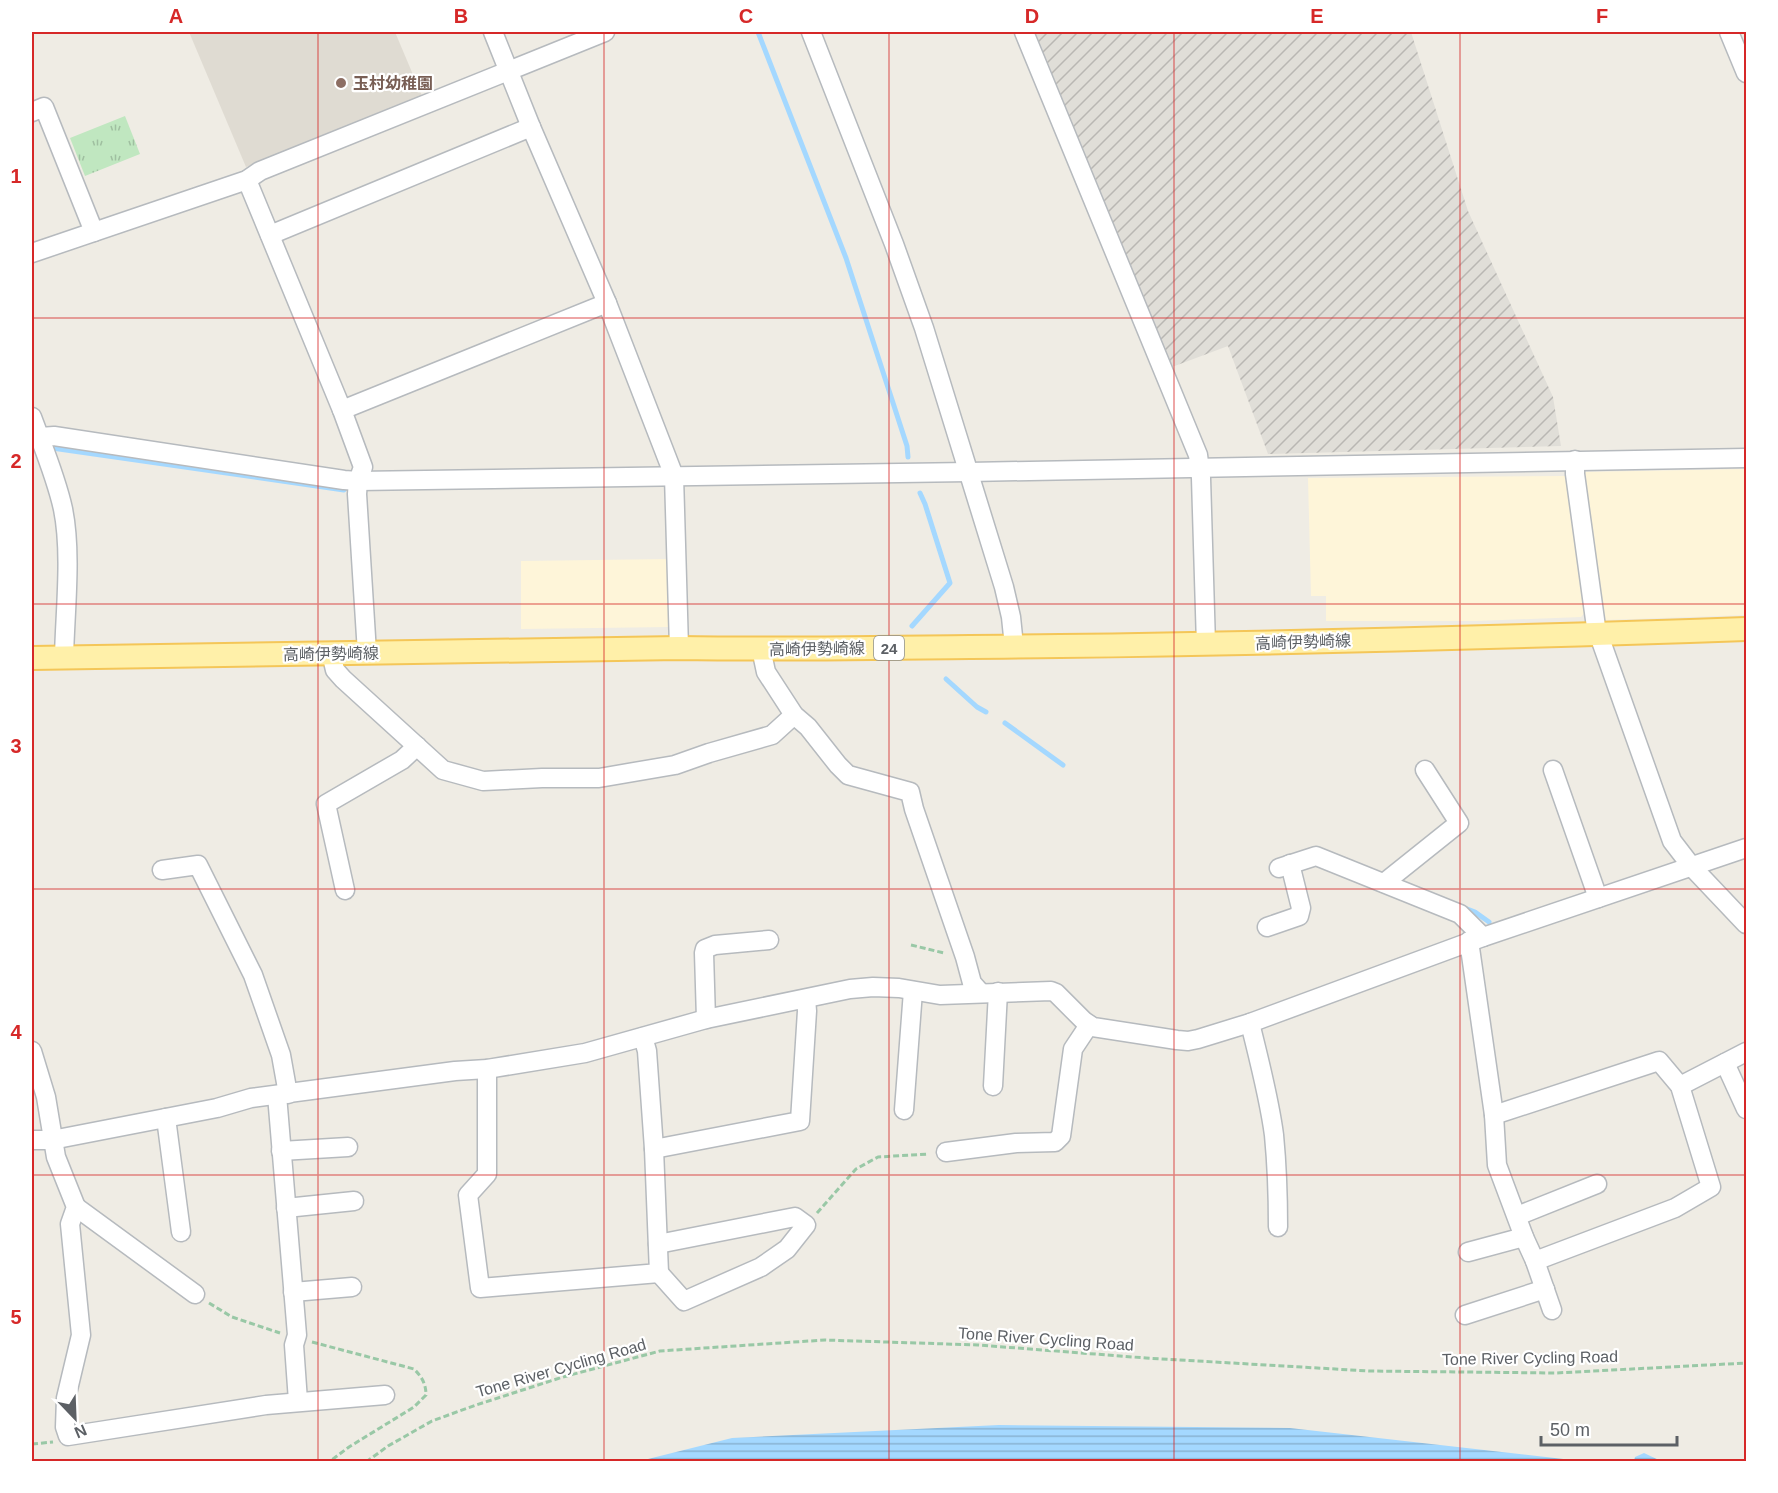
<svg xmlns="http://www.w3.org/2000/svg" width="1778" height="1493" viewBox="0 0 1778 1493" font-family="Helvetica,'Noto Sans JP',sans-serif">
<defs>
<pattern id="industrial-furrows" width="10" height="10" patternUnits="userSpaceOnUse" patternTransform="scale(1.5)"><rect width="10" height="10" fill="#e0ded8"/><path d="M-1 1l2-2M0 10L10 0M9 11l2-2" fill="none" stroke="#b9b7b3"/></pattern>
<pattern id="grass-tufts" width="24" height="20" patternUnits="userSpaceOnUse" patternTransform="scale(1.5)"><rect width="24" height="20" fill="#c0e7c0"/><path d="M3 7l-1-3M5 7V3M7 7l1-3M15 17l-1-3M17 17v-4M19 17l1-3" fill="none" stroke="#9fbfa0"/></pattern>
<pattern id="water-rules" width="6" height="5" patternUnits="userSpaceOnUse" patternTransform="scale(1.5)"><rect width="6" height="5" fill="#a4d8ff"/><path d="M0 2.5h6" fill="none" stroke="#89b3d2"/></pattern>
</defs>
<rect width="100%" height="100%" fill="#efece4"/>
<g fill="#fef5d9">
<path d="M 1746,469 L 1746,615 L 1605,620 L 1582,474 L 1583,472 Z"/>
<path d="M 1567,476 L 1587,610 L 1581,617 L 1477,621 L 1326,621 L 1326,596 L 1311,596 L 1308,478 Z"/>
<path d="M 669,559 L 669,627 L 521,629 L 521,561 Z"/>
</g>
<path fill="url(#industrial-furrows)" d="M 1032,32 L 1411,32 L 1468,211 L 1553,397 L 1561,446 L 1268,454 L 1228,346 L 1172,367 Z"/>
<path fill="#dfdbd2" d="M 189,32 L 395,32 L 422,96 L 246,167 Z"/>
<path fill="url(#grass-tufts)" d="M 125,116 L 140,154 L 85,176 L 70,138 Z"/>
<g fill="url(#water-rules)">
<path d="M 999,1425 L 1290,1428 L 1581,1461 L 640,1461 L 732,1438 Z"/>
<path d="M 1644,1453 L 1661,1461 L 1634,1461 L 1635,1457 Z"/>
</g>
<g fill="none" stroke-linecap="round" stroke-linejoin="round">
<g stroke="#a4d8ff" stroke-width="5">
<path d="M 758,32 L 846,258 L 907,446 L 908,457"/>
<path d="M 52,448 L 344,490"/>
<path d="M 912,626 L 950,583 L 925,504 L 920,493"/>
<path d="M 946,679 L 977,707 L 986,712"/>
<path d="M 1005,723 L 1063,765"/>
<path d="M 1462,907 L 1475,912 L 1489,922"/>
</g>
<g stroke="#b6babe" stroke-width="21">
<g id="minor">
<path d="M 493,32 L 531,127 L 607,303 L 674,476 L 679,648"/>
<path d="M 811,32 L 894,244 L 924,328 L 1004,587 L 1011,617 L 1014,646"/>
<path d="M 1024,32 L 1198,455 L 1201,478 L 1206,645"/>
<path d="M 1729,32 L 1746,73"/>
<path d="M 32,112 L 44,107 L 94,232"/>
<path d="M 247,180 L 342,410 L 363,467 L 358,481 L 357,494 L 367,653"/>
<path d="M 270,235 L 531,127"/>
<path d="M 32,253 L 247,180 L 260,171 L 605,32"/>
<path d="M 342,410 L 607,303"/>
<path d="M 32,417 C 43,447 56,477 63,509 C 72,553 65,612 64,657"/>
<path d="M 40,437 L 54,436 L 344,480 L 358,481 L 969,472 L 1746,458"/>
<path d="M 1575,460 L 1575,474 L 1596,627 L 1672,841 L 1692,867 L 1746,924"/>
<path d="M 763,649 L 763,658 L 766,672 L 794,715 L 808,727 L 838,765 L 848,775 L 910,792 L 914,809 L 965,957 L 972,983 L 980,992"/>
<path d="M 331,653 L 335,670 L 343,679 L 443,770 L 483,781 L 542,778 L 599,778 L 675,765 L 709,753 L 772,735 L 794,715"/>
<path d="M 1553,770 L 1598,898"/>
<path d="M 1279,868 L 1316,856 L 1460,914 L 1483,937"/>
<path d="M 162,870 L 198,865 L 253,975 L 281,1055 L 288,1094"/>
<path d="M 1384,883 L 1459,823 L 1425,770"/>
<path d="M 345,890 L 326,804 L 402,760 L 417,746"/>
<path d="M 1267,927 L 1299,916 L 1301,908 L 1290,864"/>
<path d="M 1469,941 L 1494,1115 L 1497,1165 L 1524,1237 L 1535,1261 L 1552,1310"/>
<path d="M 706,1019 L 704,953 L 705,949 L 715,945 L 769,940"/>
<path d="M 1250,1023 C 1259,1060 1269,1097 1274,1135 C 1277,1166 1278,1197 1278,1227"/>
<path d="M 32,1051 L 46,1097 L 56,1157 L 76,1207 L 70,1224 L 81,1335 L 66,1398 L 65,1427 L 68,1436 L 266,1405 L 385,1395"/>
<path d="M 1725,1063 L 1746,1109"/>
<path d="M 487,1069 L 487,1174 L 468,1195 L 480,1288 L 659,1273 L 654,1149 L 647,1051 L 643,1037"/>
<path d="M 993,1086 L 998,992"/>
<path d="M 1680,1086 L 1746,1052"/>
<path d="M 277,1095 L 297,1335 L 294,1345 L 298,1401"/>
<path d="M 904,1110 L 913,991"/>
<path d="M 1494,1115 L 1659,1061 L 1680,1086 L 1711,1187 L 1675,1208 L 1535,1261"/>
<path d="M 166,1118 L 181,1232"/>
<path d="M 32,1140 L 52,1140 L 217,1108 L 251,1098 L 455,1071 L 487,1069 L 585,1053 L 706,1019 L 850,989 L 873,987 L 899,988 L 940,995 L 1051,991 L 1056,993 L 1084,1021 L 1093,1027 L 1177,1040 L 1188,1041 L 1198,1039 L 1250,1023 L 1483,937 L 1746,848"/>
<path d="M 654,1149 L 800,1121 L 807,1011 L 806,999"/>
<path d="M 281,1151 L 348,1147"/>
<path d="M 946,1152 L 1016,1143 L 1055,1142 L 1061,1136 L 1073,1049 L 1089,1025"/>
<path d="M 76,1207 L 195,1294"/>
<path d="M 286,1208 L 354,1201"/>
<path d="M 1517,1216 L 1597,1184"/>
<path d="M 658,1244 L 795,1217 L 806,1225 L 787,1249 L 761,1267 L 684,1301 L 659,1273"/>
<path d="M 1468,1252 L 1524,1237"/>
<path d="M 293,1292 L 352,1287"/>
<path d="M 1465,1315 L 1545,1289"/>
</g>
</g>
<g stroke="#f4c658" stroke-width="26">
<path id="major" d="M 32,658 L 679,648 C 806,650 933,647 1060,646 C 1289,643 1518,637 1746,629"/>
</g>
<g stroke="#99c8a6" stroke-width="3" stroke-dasharray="6 3" stroke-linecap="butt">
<path d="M 911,945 L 944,953"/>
<path d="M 817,1213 L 856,1169 L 878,1157 L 929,1154"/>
<path d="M 209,1303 L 232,1317 L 280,1333"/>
<path d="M 312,1342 L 414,1369 C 422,1377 426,1384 426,1395 L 414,1407 L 349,1447 L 329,1462"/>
<path d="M 32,1444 L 53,1442"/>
<path d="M 366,1462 L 388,1446 L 432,1421 L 476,1405 L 563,1377 L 660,1351 L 825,1340 L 978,1345 L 1146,1358 L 1369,1371 L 1556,1373 L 1746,1363"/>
</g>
<use href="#minor" stroke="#fff" stroke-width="18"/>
<use href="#major" stroke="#fff0a9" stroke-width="22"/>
</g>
<path fill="none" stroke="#d62828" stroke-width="1.5" stroke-opacity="0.55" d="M 318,32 L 318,1462M 604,32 L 604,1462M 889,32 L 889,1462M 1174,32 L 1174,1462M 1460,32 L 1460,1462M 32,318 L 1746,318M 32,604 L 1746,604M 32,889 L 1746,889M 32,1175 L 1746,1175"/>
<circle fill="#8d6e63" stroke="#fff" stroke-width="2" cx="341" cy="83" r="6"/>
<g text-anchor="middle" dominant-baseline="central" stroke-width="4.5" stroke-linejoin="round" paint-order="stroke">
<rect fill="#fff" stroke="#8d9093" stroke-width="1.5" x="874" y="636" width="30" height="24" rx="4.5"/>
<g font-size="15" font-weight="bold" fill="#5c6065">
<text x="889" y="648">24</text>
</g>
<g font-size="16" font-weight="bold" fill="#785e54" stroke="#fff" text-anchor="start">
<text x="353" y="83">玉村幼稚園</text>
</g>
<g font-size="16" fill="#5c6065" stroke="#fff">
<text transform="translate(1303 642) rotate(-2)">高崎伊勢崎線</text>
<text transform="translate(817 649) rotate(-1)">高崎伊勢崎線</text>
<text transform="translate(331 654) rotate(-1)">高崎伊勢崎線</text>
<text transform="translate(1046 1339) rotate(4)">Tone River Cycling Road</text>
<text transform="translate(1530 1358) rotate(-1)">Tone River Cycling Road</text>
<text transform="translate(561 1368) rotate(-16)">Tone River Cycling Road</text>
</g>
</g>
<rect width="1778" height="1493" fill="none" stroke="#ffffff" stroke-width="66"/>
<g transform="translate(75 1418) rotate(157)" stroke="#ffffff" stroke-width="4.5" paint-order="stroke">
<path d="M0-4.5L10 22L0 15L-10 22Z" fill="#5c6065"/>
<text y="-9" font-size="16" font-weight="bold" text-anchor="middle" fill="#5c6065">N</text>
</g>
<path d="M1541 1436v9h136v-9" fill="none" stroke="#5c6065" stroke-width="3"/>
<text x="1550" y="1436" font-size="18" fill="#5c6065" stroke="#ffffff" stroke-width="4.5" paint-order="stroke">50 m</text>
<rect x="33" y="33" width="1712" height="1427" fill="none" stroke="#d62828" stroke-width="2"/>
<g font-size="20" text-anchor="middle" font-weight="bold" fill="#d62828">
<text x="176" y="23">A</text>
<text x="461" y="23">B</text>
<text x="746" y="23">C</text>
<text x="1032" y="23">D</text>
<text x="1317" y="23">E</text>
<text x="1602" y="23">F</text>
<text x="16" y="183">1</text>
<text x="16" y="468">2</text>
<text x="16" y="753">3</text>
<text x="16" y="1039">4</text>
<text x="16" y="1324">5</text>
</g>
</svg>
